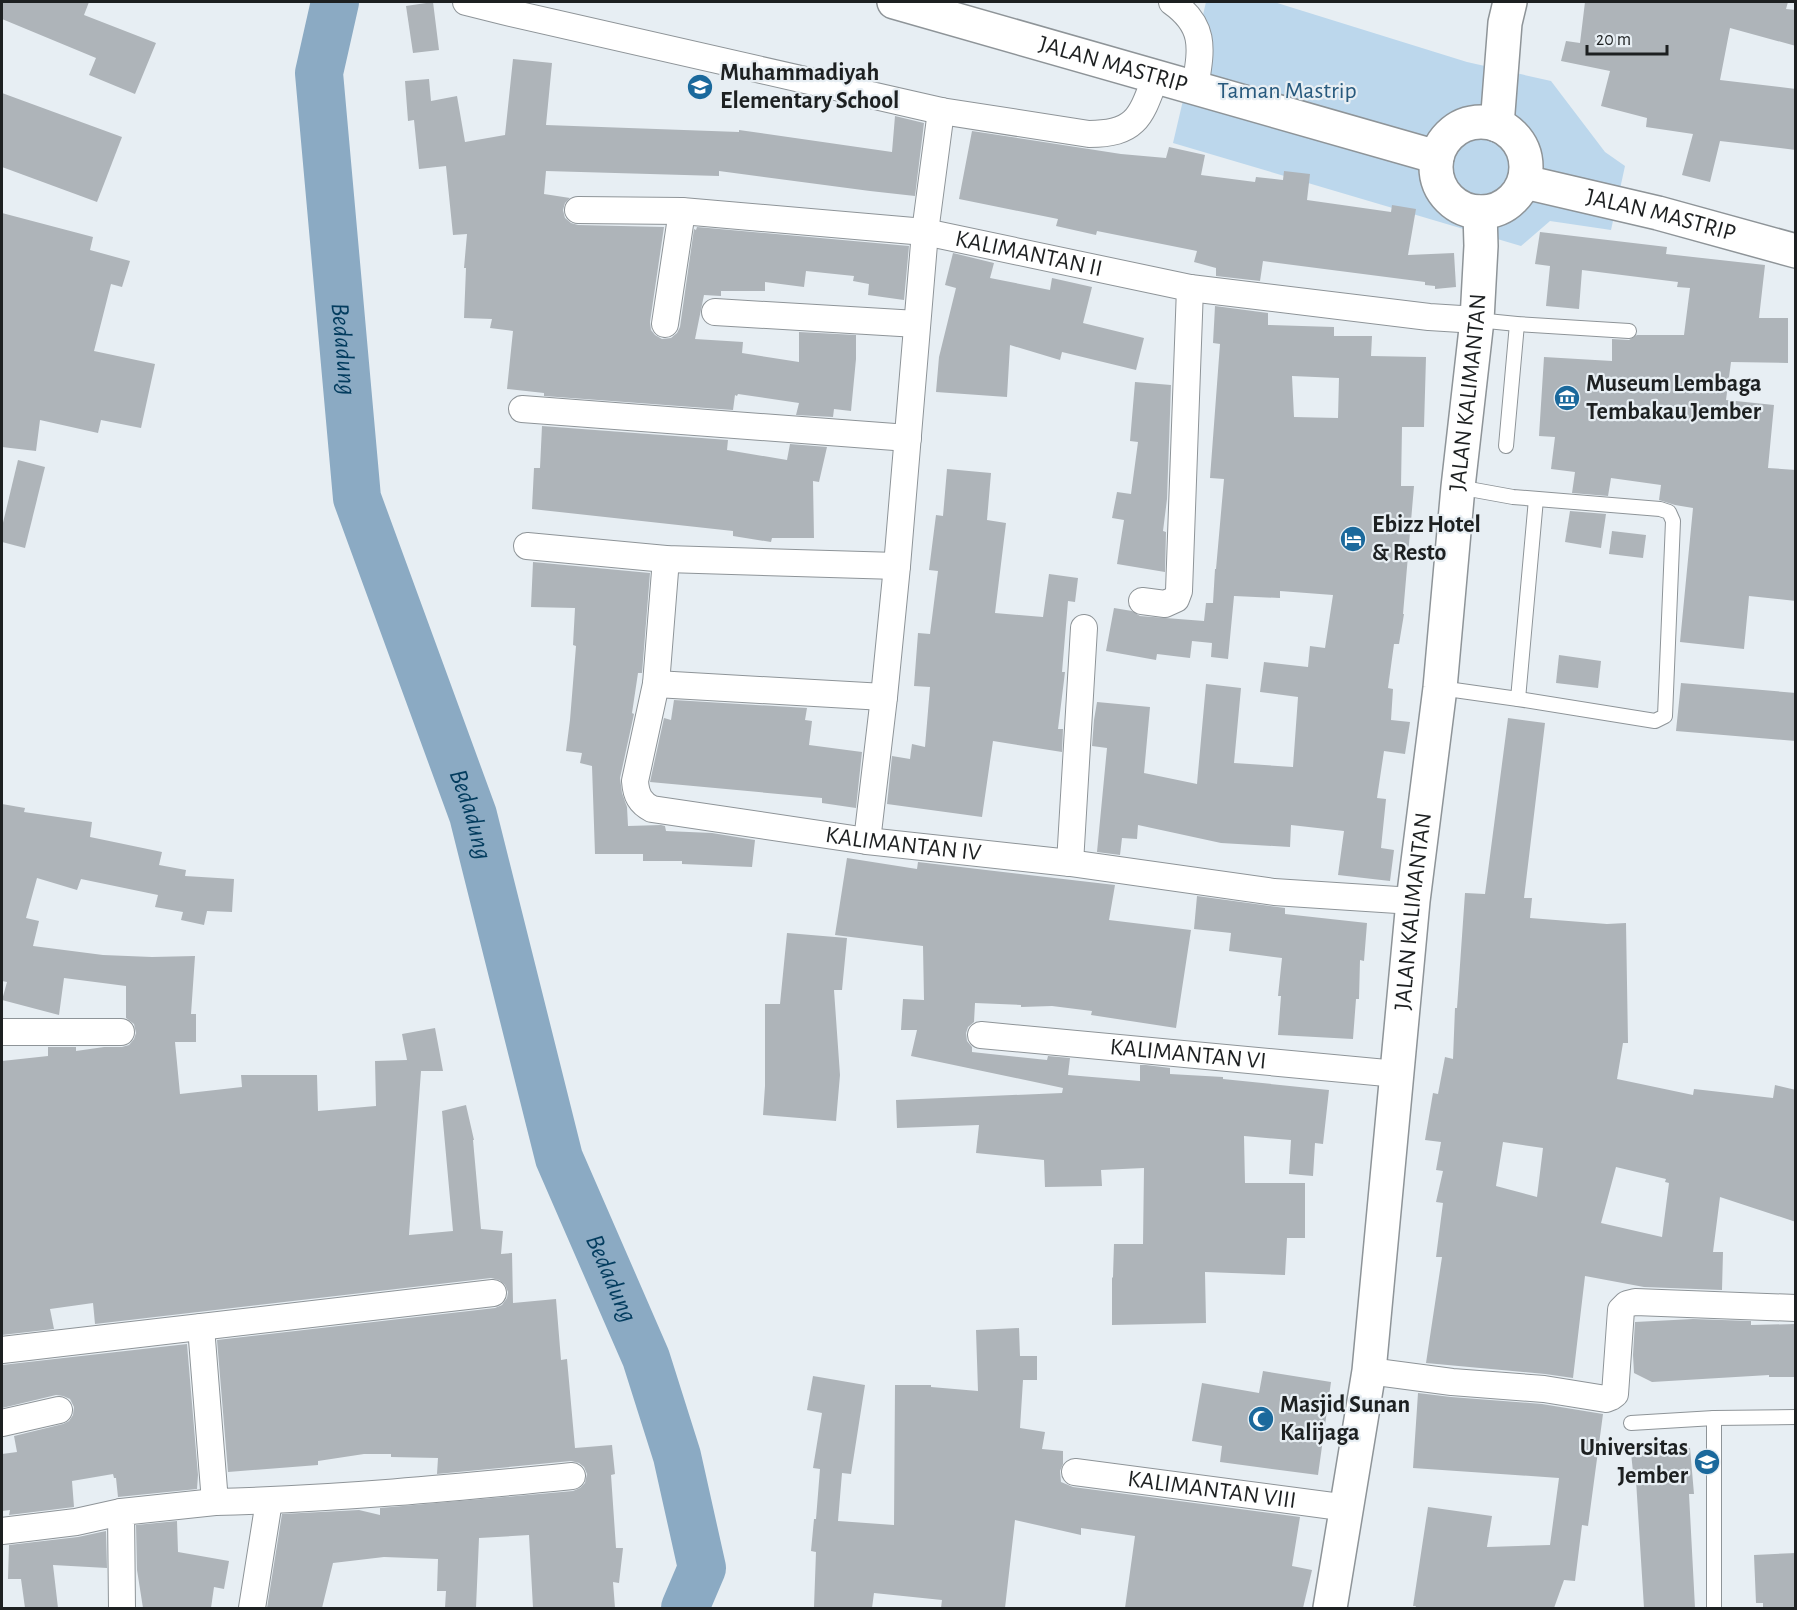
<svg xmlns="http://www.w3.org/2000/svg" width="1797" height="1610" viewBox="0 0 1797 1610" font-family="'Alegreya Sans',sans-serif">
<rect width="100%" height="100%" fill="#e7eef3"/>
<path fill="#bcd7ec" d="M 1206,2 L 1274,2 L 1467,62 L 1551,81 L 1605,152 L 1625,166 L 1611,230 L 1550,221 L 1521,246 L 1173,143 Z"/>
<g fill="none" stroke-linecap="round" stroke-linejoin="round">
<path stroke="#8baac3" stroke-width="48" id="s1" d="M 335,2 L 319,73 L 357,498 L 473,815 L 559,1158 L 646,1358 L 677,1456 L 702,1568 L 685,1608"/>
</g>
<g fill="#aeb4b9" fill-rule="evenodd">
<path d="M 2,2 L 89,2 L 84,15 L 156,43 L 135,94 L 89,75 L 96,58 L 2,19 Z"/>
<path d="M 433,2 L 439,50 L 413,53 L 406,6 Z"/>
<path d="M 1585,2 L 1788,2 L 1786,9 L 1796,10 L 1796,46 L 1730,28 L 1720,80 L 1796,89 L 1796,150 L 1720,141 L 1710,182 L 1682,175 L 1693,134 L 1646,127 L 1647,118 L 1601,106 L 1610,71 L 1561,61 L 1566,41 L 1580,43 Z"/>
<path d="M 513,59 L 552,63 L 546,125 L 739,132 L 739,130 L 892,152 L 895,116 L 924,123 L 915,196 L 870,191 L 719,171 L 719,176 L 546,171 L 544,194 L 570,198 L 565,203 L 563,210 L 565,218 L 571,223 L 578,225 L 664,227 L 650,322 L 651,330 L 655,335 L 662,339 L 671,338 L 677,333 L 680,327 L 694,229 L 696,230 L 697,227 L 909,246 L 904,300 L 868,295 L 869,284 L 853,281 L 854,276 L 806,271 L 804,287 L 765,282 L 765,291 L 721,291 L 721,296 L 704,295 L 695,339 L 743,342 L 742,353 L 799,362 L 799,332 L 856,335 L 856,359 L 851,411 L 834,409 L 833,417 L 796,415 L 799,403 L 738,394 L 737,396 L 735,395 L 733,410 L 544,396 L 544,393 L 507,389 L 513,331 L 490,328 L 492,319 L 464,318 L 466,268 L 464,268 L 467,234 L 453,235 L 446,166 L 419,169 L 414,120 L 408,121 L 405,81 L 429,79 L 431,101 L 457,96 L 465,142 L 505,135 Z"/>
<path d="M 2,93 L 122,137 L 97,202 L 2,167 Z"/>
<path d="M 972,131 L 1121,154 L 1166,158 L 1169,147 L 1205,155 L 1201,175 L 1255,182 L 1256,177 L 1283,180 L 1284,171 L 1310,174 L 1307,200 L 1391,212 L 1392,205 L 1416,209 L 1408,255 L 1454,253 L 1456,287 L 1435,289 L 1435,286 L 1425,285 L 1425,282 L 1263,261 L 1260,281 L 1216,276 L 1216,268 L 1194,262 L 1197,251 L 1097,231 L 1096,235 L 1056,226 L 1058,219 L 959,199 Z"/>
<path d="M 2,213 L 93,237 L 90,250 L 130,261 L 122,287 L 111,284 L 94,351 L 155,364 L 141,428 L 101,420 L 98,433 L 40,420 L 36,451 L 2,447 Z"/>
<path d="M 1540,232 L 1667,247 L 1666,254 L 1765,265 L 1759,318 L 1788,318 L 1788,363 L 1731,362 L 1726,400 L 1774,405 L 1768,468 L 1796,470 L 1796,601 L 1749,596 L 1744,649 L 1680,642 L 1693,508 L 1675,505 L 1659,500 L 1661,485 L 1611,478 L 1608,496 L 1572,493 L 1575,472 L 1551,469 L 1555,437 L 1539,436 L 1544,357 L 1612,361 L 1612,339 L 1629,340 L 1637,335 L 1684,335 L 1690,288 L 1677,287 L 1678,282 L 1582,270 L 1579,309 L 1546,306 L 1550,266 L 1535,264 Z"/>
<path d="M 953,253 L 994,263 L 990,278 L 1050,290 L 1052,278 L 1092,287 L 1083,323 L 1144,338 L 1136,370 L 1062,352 L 1060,360 L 1010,345 L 1007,397 L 936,392 L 939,357 L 956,288 L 945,285 Z"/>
<path d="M 1215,306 L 1268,313 L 1268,325 L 1334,327 L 1334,336 L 1372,336 L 1371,356 L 1426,357 L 1424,427 L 1402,427 L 1401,486 L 1414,486 L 1403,614 L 1404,614 L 1399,644 L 1394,644 L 1388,688 L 1393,689 L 1391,720 L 1410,722 L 1405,754 L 1384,751 L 1377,798 L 1386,799 L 1381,848 L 1394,850 L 1390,881 L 1338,875 L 1344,831 L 1291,825 L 1290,847 L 1221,843 L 1138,825 L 1137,839 L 1122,838 L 1120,855 L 1097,852 L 1107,748 L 1092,746 L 1094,720 L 1097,702 L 1150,707 L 1144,773 L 1197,784 L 1206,684 L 1241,688 L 1234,763 L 1293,767 L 1298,697 L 1260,692 L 1264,662 L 1308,667 L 1310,646 L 1325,648 L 1333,595 L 1280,591 L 1280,598 L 1234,596 L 1228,659 L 1211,657 L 1212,643 L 1192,641 L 1190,658 L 1157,654 L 1156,660 L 1106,651 L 1114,608 L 1132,611 L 1140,616 L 1204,621 L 1206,603 L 1213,603 L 1215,569 L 1216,569 L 1224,479 L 1210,478 L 1220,344 L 1213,343 ZM 1292,376 L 1339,378 L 1338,418 L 1294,417 Z"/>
<path d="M 1135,382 L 1171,385 L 1167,499 L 1163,531 L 1166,532 L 1165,572 L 1117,564 L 1124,520 L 1112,518 L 1117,492 L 1131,494 L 1138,442 L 1130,441 Z"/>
<path d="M 542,426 L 728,440 L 727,450 L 787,460 L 790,444 L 827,447 L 819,482 L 813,481 L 814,538 L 772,538 L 771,542 L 733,536 L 733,531 L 532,509 L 534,468 L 540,468 Z"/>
<path d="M 18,460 L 45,467 L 25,548 L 2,542 L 2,527 Z"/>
<path d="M 947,469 L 991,473 L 987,520 L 1006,523 L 995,613 L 1043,617 L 1049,574 L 1078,578 L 1075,602 L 1068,601 L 1062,672 L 1065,672 L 1058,729 L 1063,729 L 1062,752 L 993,741 L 982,817 L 887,804 L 892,756 L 910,759 L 912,744 L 925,747 L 930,687 L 914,686 L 918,633 L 930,634 L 938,571 L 929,570 L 936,515 L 943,516 Z"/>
<path d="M 1570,511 L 1606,514 L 1601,548 L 1565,542 Z"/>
<path d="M 1612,531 L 1646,535 L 1643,558 L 1609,554 Z"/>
<path d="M 533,562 L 650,573 L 642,673 L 638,673 L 632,713 L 634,714 L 620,778 L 622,793 L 627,807 L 628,826 L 661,825 L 665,826 L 666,831 L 712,833 L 755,840 L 752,867 L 682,864 L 682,861 L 643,861 L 643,854 L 595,854 L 592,766 L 580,763 L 582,753 L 566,751 L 570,720 L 576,646 L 573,645 L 575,608 L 531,607 Z"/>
<path d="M 1559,655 L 1601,661 L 1598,688 L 1556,683 Z"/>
<path d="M 1681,683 L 1796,693 L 1796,741 L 1676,731 Z"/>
<path d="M 674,700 L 807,708 L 805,720 L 812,721 L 809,745 L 862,752 L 856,808 L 822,803 L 822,798 L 650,782 L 664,718 L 671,720 Z"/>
<path d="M 1508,718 L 1545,723 L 1524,898 L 1532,898 L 1530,918 L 1607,924 L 1626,923 L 1628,1043 L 1623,1043 L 1617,1079 L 1693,1095 L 1694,1089 L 1773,1098 L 1775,1085 L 1796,1090 L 1796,1222 L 1720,1197 L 1713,1252 L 1723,1252 L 1722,1290 L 1644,1287 L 1585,1276 L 1573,1378 L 1545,1374 L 1426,1363 L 1442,1257 L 1436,1257 L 1443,1203 L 1436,1202 L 1443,1171 L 1436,1170 L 1441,1142 L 1425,1140 L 1433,1093 L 1438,1094 L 1445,1057 L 1453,1059 L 1455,1008 L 1457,1008 L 1465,893 L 1485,894 ZM 1503,1142 L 1543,1148 L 1537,1197 L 1496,1186 ZM 1616,1167 L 1666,1179 L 1665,1182 L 1669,1183 L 1662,1237 L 1601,1223 Z"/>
<path d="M 2,804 L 25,808 L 24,812 L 92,822 L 90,837 L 162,852 L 159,865 L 186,870 L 185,876 L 234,879 L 232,912 L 207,911 L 204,925 L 181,920 L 183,912 L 155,907 L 158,895 L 81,879 L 77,890 L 37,878 L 26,918 L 39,921 L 33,946 L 103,955 L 152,957 L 195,956 L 191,1014 L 196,1014 L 196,1042 L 175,1042 L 180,1094 L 242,1087 L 241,1075 L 317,1075 L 318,1111 L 376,1106 L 375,1061 L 407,1060 L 402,1034 L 435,1028 L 443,1071 L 421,1071 L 409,1235 L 453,1231 L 442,1111 L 466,1105 L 474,1140 L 473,1140 L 481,1229 L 503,1231 L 501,1254 L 512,1253 L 513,1303 L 556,1299 L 561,1360 L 567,1359 L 575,1448 L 612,1445 L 615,1474 L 611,1475 L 616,1548 L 623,1548 L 619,1583 L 613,1582 L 615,1608 L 533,1608 L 529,1535 L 479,1538 L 476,1608 L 445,1608 L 446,1591 L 437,1591 L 438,1559 L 384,1557 L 333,1563 L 322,1608 L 267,1608 L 282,1514 L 359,1510 L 380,1515 L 380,1508 L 573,1491 L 580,1488 L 585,1483 L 587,1474 L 584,1467 L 579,1463 L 571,1461 L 437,1474 L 438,1458 L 391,1457 L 391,1454 L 364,1454 L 318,1461 L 318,1465 L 228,1472 L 217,1340 L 495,1308 L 502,1305 L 507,1298 L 508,1292 L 505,1285 L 499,1280 L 491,1278 L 95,1324 L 93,1303 L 50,1309 L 54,1329 L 2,1335 L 2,1061 L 48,1056 L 48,1047 L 76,1047 L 76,1051 L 104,1047 L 122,1047 L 129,1045 L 134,1039 L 136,1033 L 134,1024 L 126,1018 L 126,986 L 64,978 L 59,1015 L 2,1000 L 7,982 L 2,981 Z"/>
<path d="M 847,858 L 917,869 L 918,862 L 1115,885 L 1109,920 L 1191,930 L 1176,1028 L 1091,1015 L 1092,1011 L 1052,1006 L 1021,1007 L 1021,1005 L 975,1003 L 974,1022 L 968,1027 L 966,1033 L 967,1041 L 972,1047 L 972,1052 L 1047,1060 L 1048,1056 L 1070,1058 L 1068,1075 L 1140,1081 L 1140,1065 L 1146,1065 L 1170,1068 L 1170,1074 L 1223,1077 L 1223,1079 L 1329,1090 L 1323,1144 L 1315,1143 L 1313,1176 L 1289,1174 L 1291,1140 L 1244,1136 L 1245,1183 L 1305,1183 L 1305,1238 L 1287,1238 L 1285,1275 L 1205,1272 L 1206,1323 L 1112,1325 L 1112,1278 L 1113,1277 L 1114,1244 L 1143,1244 L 1144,1168 L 1101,1170 L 1102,1186 L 1045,1187 L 1044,1160 L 976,1153 L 979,1125 L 897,1128 L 896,1100 L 1062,1093 L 1063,1088 L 911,1056 L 917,1030 L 901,1030 L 903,999 L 924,1000 L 923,946 L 835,935 Z"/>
<path d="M 1197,896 L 1285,908 L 1285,914 L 1367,923 L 1364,961 L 1360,960 L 1359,999 L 1356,999 L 1353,1039 L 1278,1035 L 1281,996 L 1278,996 L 1282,958 L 1229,951 L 1231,933 L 1194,929 Z"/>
<path d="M 787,933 L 847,938 L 842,990 L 834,990 L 840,1075 L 836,1121 L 763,1115 L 765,1086 L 765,1004 L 780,1004 Z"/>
<path d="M 1693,1319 L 1751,1321 L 1751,1325 L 1796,1324 L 1796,1377 L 1769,1377 L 1769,1375 L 1652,1382 L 1634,1373 L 1633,1355 L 1635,1322 Z"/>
<path d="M 1019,1328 L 1020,1356 L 1037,1356 L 1037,1380 L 1023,1380 L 1020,1428 L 1045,1432 L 1042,1449 L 1063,1451 L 1063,1464 L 1060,1471 L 1061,1482 L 1073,1487 L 1300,1517 L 1292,1566 L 1312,1570 L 1303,1608 L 1125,1608 L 1135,1536 L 1081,1528 L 1081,1535 L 1015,1520 L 1005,1608 L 941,1608 L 942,1600 L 874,1593 L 872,1608 L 814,1607 L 816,1552 L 811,1551 L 814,1519 L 816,1519 L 820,1469 L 813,1468 L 822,1413 L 807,1410 L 813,1376 L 865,1385 L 851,1474 L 842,1473 L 838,1521 L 894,1525 L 895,1385 L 931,1385 L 931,1387 L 978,1391 L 976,1330 Z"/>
<path d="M 187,1344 L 198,1475 L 197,1489 L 118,1497 L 116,1478 L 114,1478 L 113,1474 L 72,1481 L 74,1507 L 9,1515 L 10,1510 L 2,1511 L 2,1454 L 17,1452 L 14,1436 L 63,1424 L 69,1421 L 73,1415 L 74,1407 L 70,1399 L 63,1396 L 56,1395 L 2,1408 L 2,1365 Z"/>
<path d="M 1263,1371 L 1331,1382 L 1318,1475 L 1220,1462 L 1222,1446 L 1192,1441 L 1202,1383 L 1259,1393 Z"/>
<path d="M 1418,1393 L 1451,1397 L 1542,1404 L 1603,1414 L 1588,1526 L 1582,1525 L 1575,1581 L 1564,1580 L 1554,1608 L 1415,1608 L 1416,1606 L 1413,1606 L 1428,1507 L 1492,1516 L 1487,1547 L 1550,1545 L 1559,1478 L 1413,1468 Z"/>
<path d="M 1690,1448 L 1694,1494 L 1689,1494 L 1695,1608 L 1644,1608 L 1636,1480 L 1634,1481 L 1631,1453 Z"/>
<path d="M 177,1521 L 178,1552 L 229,1561 L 224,1589 L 214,1587 L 211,1608 L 143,1608 L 137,1570 L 136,1525 Z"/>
<path d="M 106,1531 L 107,1568 L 53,1565 L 58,1608 L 25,1608 L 21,1579 L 8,1579 L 9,1545 L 78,1537 Z"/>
<path d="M 1796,1553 L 1796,1608 L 1763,1608 L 1763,1603 L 1756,1603 L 1754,1555 Z"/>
</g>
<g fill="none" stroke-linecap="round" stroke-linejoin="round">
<g stroke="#8e9498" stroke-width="16">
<g id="service">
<path d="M 1477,320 L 1517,324 L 1629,331"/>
<path d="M 1506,446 L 1517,324"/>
<path d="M 1458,487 L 1513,497 L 1660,509 L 1669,512 L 1673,521 L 1665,716 L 1655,721 L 1518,699"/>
<path d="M 1440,688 L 1518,699 L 1536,499"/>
<path d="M 1631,1423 L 1714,1418 L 1796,1417"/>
<path d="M 1714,1608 L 1714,1418"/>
</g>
</g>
<g stroke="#8e9498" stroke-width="28">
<g id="minor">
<path d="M 466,2 L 502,11 L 941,111 L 1089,134 C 1137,134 1141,116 1156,76"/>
<path d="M 1172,2 C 1207,27 1201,50 1195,88"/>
<path id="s2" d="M 578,210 L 682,211 L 925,232 L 1190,288 L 1429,317 L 1477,320"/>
<path d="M 715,312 L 917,324"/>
<path d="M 665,324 L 682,211"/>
<path d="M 522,409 L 908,438"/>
<path d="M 527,546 L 666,559 L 897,566"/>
<path id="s3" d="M 666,559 L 656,684 L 635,781 C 636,795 640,803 652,809 L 867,841 L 1070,863 L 1274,892 L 1413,901"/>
<path d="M 1142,601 L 1165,604 L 1176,599 L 1179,591 L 1190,288"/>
<path d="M 656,684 L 884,697"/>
<path d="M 867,841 L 884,697 L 897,566 L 925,232 L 941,111"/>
<path d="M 1070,863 L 1084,628"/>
<path d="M 2,1032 L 121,1032"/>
<path id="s4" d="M 981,1035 L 1397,1074"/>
<path d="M 201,1327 L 215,1502 C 334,1499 453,1488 572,1476"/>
<path d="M 2,1350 L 493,1293"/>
<path d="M 1369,1371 L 1452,1382 L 1544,1389 L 1606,1399 L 1611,1397 L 1615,1394 L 1621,1310 L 1627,1304 L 1635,1302 L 1796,1308"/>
<path d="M 2,1423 L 59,1410"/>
<path id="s5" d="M 1075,1472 L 1348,1508"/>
<path d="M 2,1531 L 76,1522 L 121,1512"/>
<path d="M 122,1608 L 121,1512 L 215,1502"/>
<path d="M 252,1608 L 269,1501"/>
</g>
</g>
<g stroke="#8e9498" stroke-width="36">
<g id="secondary">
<path id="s6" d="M 894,2 L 1437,157"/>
<circle cx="1481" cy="167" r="45"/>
<path d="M 1497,125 L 1505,23 L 1510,2"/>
<path id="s7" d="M 1525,182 L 1658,213 L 1796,251"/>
<path id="s8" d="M 1330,1608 L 1369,1371 L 1413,901 L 1440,688 L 1458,487 L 1477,320 L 1481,246 L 1480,212"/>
</g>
</g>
<use href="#service" stroke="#fff" stroke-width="14"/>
<use href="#minor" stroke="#fff" stroke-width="26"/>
<use href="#secondary" stroke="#fff" stroke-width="33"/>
</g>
<defs>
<g id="school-disc" transform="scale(1.35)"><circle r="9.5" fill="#1b699c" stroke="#e7eef3"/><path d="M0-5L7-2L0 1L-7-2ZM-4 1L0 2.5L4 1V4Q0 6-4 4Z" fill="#fff"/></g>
<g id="museum-disc" transform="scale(1.35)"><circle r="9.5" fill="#1b699c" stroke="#e7eef3"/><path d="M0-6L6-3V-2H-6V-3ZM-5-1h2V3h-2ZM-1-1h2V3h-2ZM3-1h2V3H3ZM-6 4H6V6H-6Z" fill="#fff"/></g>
<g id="hotel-disc" transform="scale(1.35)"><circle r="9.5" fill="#1b699c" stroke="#e7eef3"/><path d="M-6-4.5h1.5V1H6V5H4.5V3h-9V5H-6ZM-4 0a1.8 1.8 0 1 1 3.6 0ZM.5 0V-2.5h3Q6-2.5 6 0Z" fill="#fff"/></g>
<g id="mosque-disc" transform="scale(1.35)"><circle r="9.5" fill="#1b699c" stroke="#e7eef3"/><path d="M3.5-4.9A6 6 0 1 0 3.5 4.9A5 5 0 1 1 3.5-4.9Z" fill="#fff"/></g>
<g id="university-disc" transform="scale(1.35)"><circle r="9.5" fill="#1b699c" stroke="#e7eef3"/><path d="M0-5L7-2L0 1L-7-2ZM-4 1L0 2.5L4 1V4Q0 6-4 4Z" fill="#fff"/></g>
</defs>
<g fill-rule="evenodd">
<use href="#school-disc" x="700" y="87"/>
<use href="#museum-disc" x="1567" y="398"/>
<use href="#hotel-disc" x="1353" y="539"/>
<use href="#mosque-disc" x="1261" y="1419"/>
<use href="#university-disc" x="1707" y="1462"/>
</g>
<g text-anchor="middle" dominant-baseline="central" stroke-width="4.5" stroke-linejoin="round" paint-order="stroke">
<g font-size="24" fill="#1d2021" stroke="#e7eef3">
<text stroke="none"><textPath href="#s6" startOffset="228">JALAN MASTRIP</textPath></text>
<text stroke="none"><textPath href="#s7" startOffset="140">JALAN MASTRIP</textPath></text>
<text stroke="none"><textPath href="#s2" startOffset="454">KALIMANTAN II</textPath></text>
<text stroke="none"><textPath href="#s8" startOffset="1224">JALAN KALIMANTAN</textPath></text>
<text stroke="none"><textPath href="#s3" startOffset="513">KALIMANTAN IV</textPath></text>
<text stroke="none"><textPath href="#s8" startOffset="702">JALAN KALIMANTAN</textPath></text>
<text stroke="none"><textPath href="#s4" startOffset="208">KALIMANTAN VI</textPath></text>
<text stroke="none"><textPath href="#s5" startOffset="138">KALIMANTAN VIII</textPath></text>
</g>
<g font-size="24" font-weight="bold" fill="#1d2021" stroke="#e7eef3" text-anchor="start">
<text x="720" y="73">Muhammadiyah<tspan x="720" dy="28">Elementary School</tspan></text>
<text x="1586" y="384">Museum Lembaga<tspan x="1586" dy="28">Tembakau Jember</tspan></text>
<text x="1372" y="525">Ebizz Hotel<tspan x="1372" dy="28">&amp; Resto</tspan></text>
<text x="1280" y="1405">Masjid Sunan<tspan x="1280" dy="28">Kalijaga</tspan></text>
<text x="1688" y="1448" text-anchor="end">Universitas<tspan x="1688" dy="28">Jember</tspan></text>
</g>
<g font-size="24" fill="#27597d" stroke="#e7eef3">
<text x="1287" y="91">Taman Mastrip</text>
</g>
<g font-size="26" font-style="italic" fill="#033c5e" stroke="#e7eef3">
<text stroke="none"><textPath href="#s1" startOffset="350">Bedadung</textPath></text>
<text stroke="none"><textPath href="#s1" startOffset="836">Bedadung</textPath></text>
<text stroke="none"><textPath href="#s1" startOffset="1322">Bedadung</textPath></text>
</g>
</g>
<rect width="1797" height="1610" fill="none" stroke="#1d2021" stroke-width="6"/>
<path d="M1587 45v9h80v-9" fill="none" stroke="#1d2021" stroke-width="3"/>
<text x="1596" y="45" font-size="18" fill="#1d2021" stroke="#e7eef3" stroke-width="4.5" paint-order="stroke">20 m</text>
</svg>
